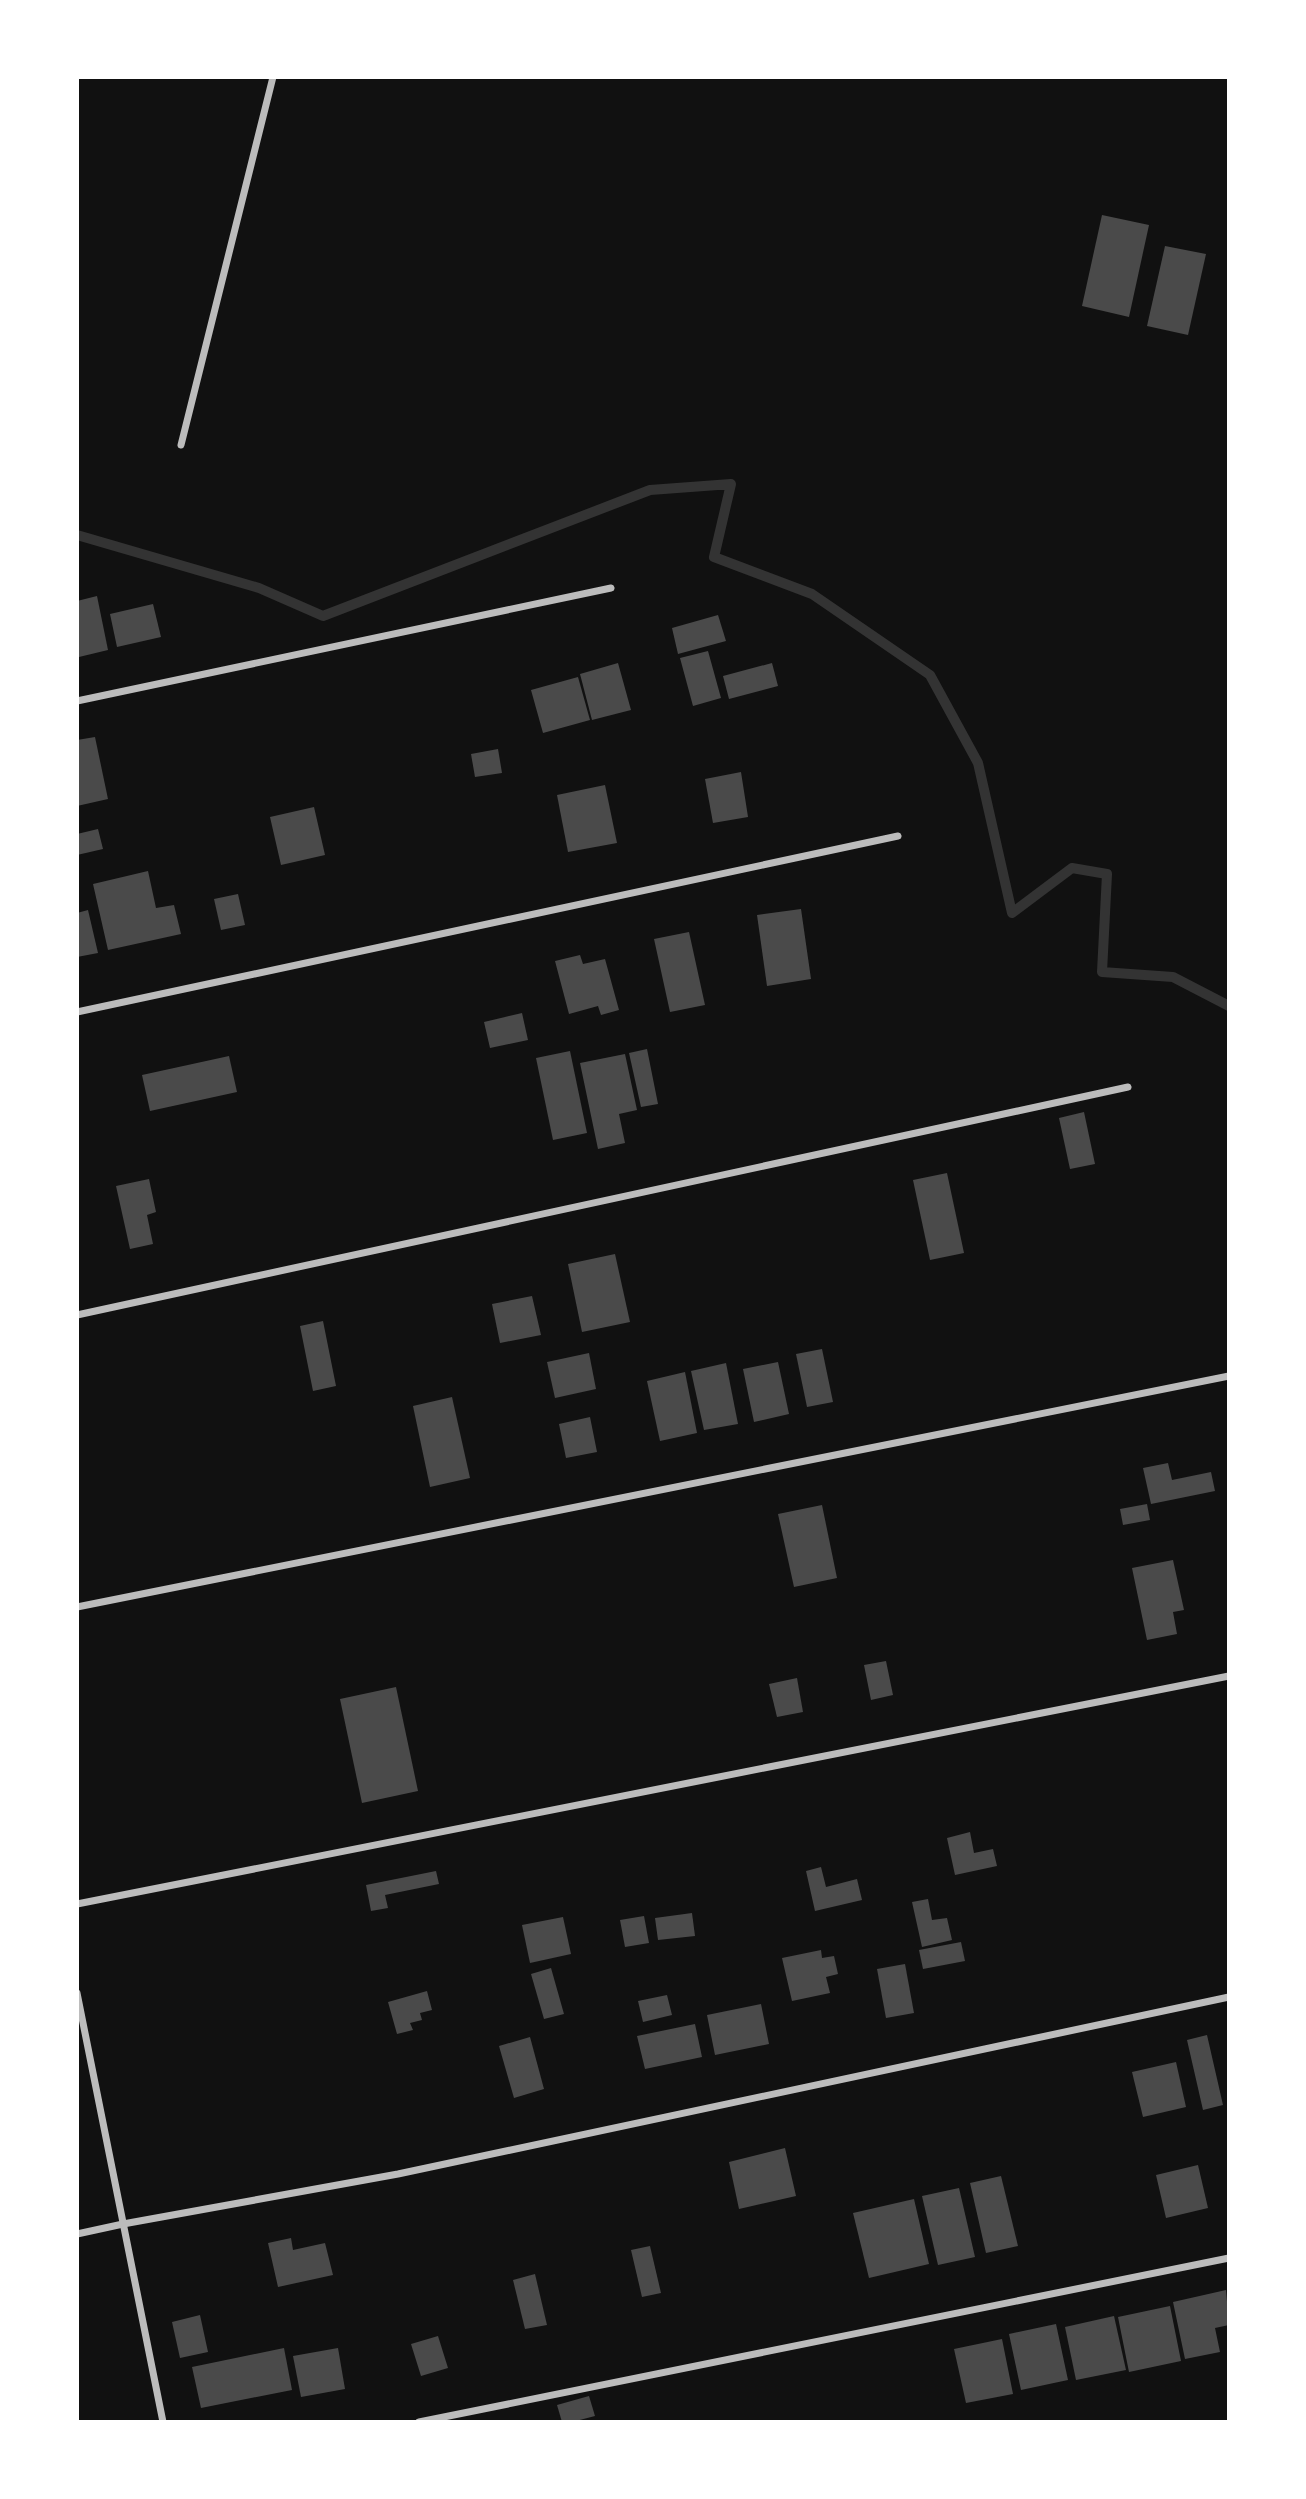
<svg xmlns="http://www.w3.org/2000/svg" width="1306" height="2499" viewBox="0 0 1306 2499" font-family="'PT Sans',sans-serif">
<rect width="100%" height="100%" fill="#111"/>
<g fill="none" stroke-linecap="round" stroke-linejoin="round">
<path stroke="#333" stroke-width="10" d="M 77,535 L 259,588 L 323,616 L 650,490 L 731,484 L 714,557 L 812,594 L 930,675 L 978,763 L 1012,913 L 1072,868 L 1107,874 L 1102,972 L 1173,977 L 1229,1006"/>
</g>
<g fill="#4a4a4a">
<path d="M 1102,215 L 1149,225 L 1129,317 L 1082,306 Z"/>
<path d="M 1165,246 L 1206,254 L 1188,335 L 1147,326 Z"/>
<path d="M 97,596 L 108,650 L 79,657 L 77,601 Z"/>
<path d="M 153,604 L 161,637 L 117,647 L 110,614 Z"/>
<path d="M 718,615 L 726,641 L 678,654 L 672,628 Z"/>
<path d="M 708,651 L 721,698 L 693,706 L 680,658 Z"/>
<path d="M 618,663 L 631,710 L 592,720 L 580,674 Z"/>
<path d="M 772,663 L 778,686 L 729,699 L 723,676 Z"/>
<path d="M 578,677 L 590,720 L 543,733 L 531,690 Z"/>
<path d="M 95,737 L 108,799 L 77,806 L 77,740 Z"/>
<path d="M 498,749 L 502,773 L 475,777 L 471,754 Z"/>
<path d="M 741,772 L 748,817 L 713,823 L 705,779 Z"/>
<path d="M 605,785 L 617,843 L 568,852 L 557,795 Z"/>
<path d="M 314,807 L 325,855 L 281,865 L 270,817 Z"/>
<path d="M 98,829 L 103,849 L 77,855 L 77,834 Z"/>
<path d="M 148,871 L 156,908 L 174,905 L 181,934 L 108,950 L 93,884 Z"/>
<path d="M 238,894 L 245,925 L 221,930 L 214,899 Z"/>
<path d="M 801,909 L 811,979 L 767,986 L 757,915 Z"/>
<path d="M 88,910 L 98,953 L 77,957 L 77,913 Z"/>
<path d="M 689,932 L 705,1005 L 670,1012 L 654,939 Z"/>
<path d="M 580,955 L 583,964 L 605,959 L 619,1010 L 601,1015 L 598,1006 L 569,1014 L 555,961 Z"/>
<path d="M 522,1013 L 528,1040 L 490,1048 L 484,1022 Z"/>
<path d="M 647,1049 L 658,1104 L 641,1107 L 629,1053 Z"/>
<path d="M 570,1051 L 587,1133 L 553,1140 L 536,1058 Z"/>
<path d="M 625,1054 L 637,1110 L 619,1114 L 625,1143 L 598,1149 L 580,1063 Z"/>
<path d="M 229,1056 L 237,1092 L 150,1111 L 142,1075 Z"/>
<path d="M 1084,1112 L 1095,1164 L 1070,1169 L 1059,1118 Z"/>
<path d="M 947,1173 L 964,1253 L 930,1260 L 913,1180 Z"/>
<path d="M 149,1179 L 156,1212 L 147,1215 L 153,1244 L 130,1249 L 116,1186 Z"/>
<path d="M 615,1254 L 630,1322 L 582,1332 L 568,1264 Z"/>
<path d="M 532,1296 L 541,1335 L 500,1343 L 492,1304 Z"/>
<path d="M 323,1321 L 336,1386 L 313,1391 L 300,1326 Z"/>
<path d="M 822,1349 L 833,1402 L 807,1407 L 796,1354 Z"/>
<path d="M 589,1353 L 596,1389 L 555,1398 L 547,1362 Z"/>
<path d="M 778,1362 L 789,1414 L 754,1422 L 743,1369 Z"/>
<path d="M 726,1363 L 738,1424 L 704,1430 L 691,1371 Z"/>
<path d="M 685,1372 L 697,1433 L 660,1441 L 647,1381 Z"/>
<path d="M 452,1397 L 470,1478 L 430,1487 L 413,1406 Z"/>
<path d="M 590,1417 L 597,1452 L 566,1458 L 559,1424 Z"/>
<path d="M 1168,1463 L 1172,1480 L 1211,1472 L 1215,1491 L 1151,1504 L 1143,1468 Z"/>
<path d="M 1147,1504 L 1150,1520 L 1123,1525 L 1120,1509 Z"/>
<path d="M 822,1505 L 837,1578 L 794,1587 L 778,1514 Z"/>
<path d="M 1173,1560 L 1184,1610 L 1173,1612 L 1177,1634 L 1147,1640 L 1132,1568 Z"/>
<path d="M 886,1661 L 893,1695 L 871,1700 L 864,1665 Z"/>
<path d="M 797,1678 L 803,1712 L 777,1717 L 769,1684 Z"/>
<path d="M 396,1687 L 418,1791 L 362,1803 L 340,1699 Z"/>
<path d="M 970,1832 L 974,1853 L 993,1849 L 997,1866 L 955,1875 L 947,1838 Z"/>
<path d="M 821,1867 L 826,1887 L 857,1879 L 862,1900 L 815,1911 L 806,1871 Z"/>
<path d="M 436,1871 L 439,1884 L 385,1895 L 388,1908 L 371,1911 L 366,1885 Z"/>
<path d="M 928,1899 L 932,1920 L 947,1918 L 952,1940 L 922,1947 L 912,1902 Z"/>
<path d="M 692,1913 L 695,1936 L 658,1940 L 655,1918 Z"/>
<path d="M 644,1916 L 649,1943 L 625,1947 L 620,1920 Z"/>
<path d="M 563,1917 L 571,1954 L 530,1963 L 522,1925 Z"/>
<path d="M 961,1942 L 965,1961 L 923,1969 L 919,1950 Z"/>
<path d="M 821,1950 L 822,1958 L 834,1956 L 838,1974 L 826,1977 L 830,1993 L 792,2001 L 782,1958 Z"/>
<path d="M 905,1964 L 914,2013 L 886,2018 L 877,1969 Z"/>
<path d="M 551,1968 L 564,2014 L 544,2019 L 531,1974 Z"/>
<path d="M 427,1991 L 432,2010 L 420,2013 L 422,2020 L 410,2023 L 413,2030 L 397,2034 L 388,2002 Z"/>
<path d="M 667,1995 L 672,2015 L 643,2022 L 638,2001 Z"/>
<path d="M 761,2004 L 769,2044 L 715,2055 L 707,2015 Z"/>
<path d="M 695,2024 L 702,2057 L 645,2069 L 637,2036 Z"/>
<path d="M 1207,2035 L 1223,2105 L 1203,2110 L 1187,2040 Z"/>
<path d="M 530,2037 L 544,2089 L 514,2098 L 499,2046 Z"/>
<path d="M 1176,2062 L 1186,2107 L 1143,2117 L 1132,2072 Z"/>
<path d="M 785,2148 L 796,2196 L 739,2209 L 729,2162 Z"/>
<path d="M 1198,2165 L 1208,2208 L 1166,2218 L 1156,2175 Z"/>
<path d="M 1001,2176 L 1018,2246 L 986,2253 L 970,2183 Z"/>
<path d="M 959,2188 L 975,2257 L 938,2265 L 922,2196 Z"/>
<path d="M 914,2199 L 929,2264 L 869,2278 L 853,2213 Z"/>
<path d="M 291,2238 L 293,2250 L 325,2243 L 333,2275 L 278,2287 L 268,2243 Z"/>
<path d="M 650,2246 L 661,2293 L 642,2297 L 631,2250 Z"/>
<path d="M 535,2274 L 547,2325 L 525,2329 L 513,2280 Z"/>
<path d="M 1226,2290 L 1229,2325 L 1215,2328 L 1220,2352 L 1185,2359 L 1173,2302 Z"/>
<path d="M 1170,2306 L 1181,2361 L 1129,2372 L 1118,2317 Z"/>
<path d="M 200,2315 L 208,2352 L 180,2358 L 172,2322 Z"/>
<path d="M 1114,2316 L 1126,2370 L 1076,2380 L 1065,2327 Z"/>
<path d="M 1056,2324 L 1068,2380 L 1021,2390 L 1009,2334 Z"/>
<path d="M 438,2336 L 448,2368 L 421,2376 L 411,2344 Z"/>
<path d="M 1002,2339 L 1013,2394 L 966,2403 L 954,2349 Z"/>
<path d="M 284,2348 L 292,2390 L 201,2408 L 192,2367 Z"/>
<path d="M 338,2348 L 345,2389 L 301,2397 L 293,2356 Z"/>
<path d="M 589,2396 L 595,2416 L 572,2422 L 562,2422 L 557,2405 Z"/>
</g>
<g fill="none" stroke-linecap="round" stroke-linejoin="round">
<g stroke="#bcbcbc" stroke-width="7">
<path d="M 181,445 L 273,77"/>
<path d="M 77,701 L 611,588"/>
<path d="M 77,1012 L 898,836"/>
<path d="M 77,1315 L 1128,1087"/>
<path d="M 77,1607 L 1229,1376"/>
<path d="M 77,1904 L 1229,1676"/>
<path d="M 77,1993 L 163,2422"/>
<path d="M 77,2234 L 123,2224 L 398,2174 L 1229,1997"/>
<path d="M 419,2422 L 1229,2258"/>
</g>
</g>
<rect width="1306" height="2499" fill="none" stroke="#ffffff" stroke-width="158"/>
</svg>
